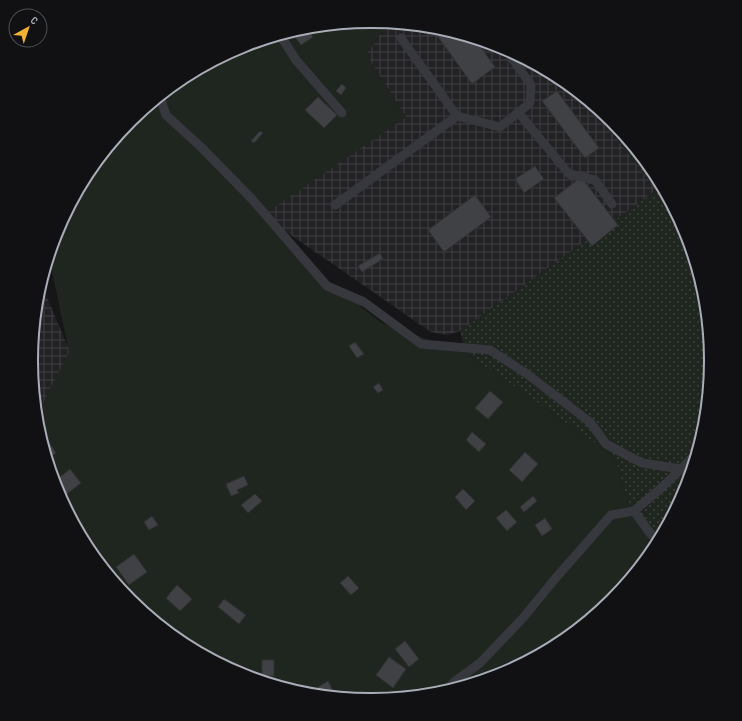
<svg xmlns="http://www.w3.org/2000/svg" width="742" height="721" viewBox="0 0 742 721" font-family="'Sofia Sans Condensed',sans-serif">
<defs>
<pattern id="industrial-grid" width="8" height="8" patternUnits="userSpaceOnUse"><rect width="8" height="8" fill="#222225"/><path d="M0 4h8M4 0v8" fill="none" stroke="#3f3f43"/></pattern>
<pattern id="grass-dots" width="8" height="8" patternUnits="userSpaceOnUse"><rect width="8" height="8" fill="#1e261f"/><path d="M2 2h.1M6 6h.1" fill="none" stroke="#3c433d" stroke-width="1.8" stroke-linecap="round"/></pattern>
</defs>
<rect width="100%" height="100%" fill="#161618"/>
<g fill="url(#industrial-grid)">
<path d="M 389,23 L 437,28 L 501,47 L 560,78 L 585,99 L 657,190 L 460,331 L 447,335 L 431,332 L 262,215 L 406,117 L 366,54 Z"/>
<path d="M 41,283 L 70,352 L 37,415 L 32,360 L 38,294 Z"/>
</g>
<path fill="url(#grass-dots)" d="M 585,99 L 611,121 L 653,172 L 685,231 L 704,294 L 710,361 L 704,427 L 685,491 L 659,538 L 631,514 L 615,457 L 466,353 L 460,331 L 657,190 Z"/>
<path fill="#1e261f" d="M 371,21 L 389,23 L 366,54 L 406,117 L 263,215 L 315,271 L 382,323 L 466,353 L 615,457 L 631,514 L 659,538 L 653,549 L 611,601 L 559,643 L 501,674 L 437,694 L 371,700 L 305,693 L 241,674 L 182,643 L 131,600 L 89,549 L 57,490 L 38,427 L 37,415 L 69,352 L 49,257 L 57,230 L 89,172 L 131,120 L 183,78 L 241,47 L 305,27 Z"/>
<g fill="#404145" stroke="#303034">
<path d="M 306,27 L 313,37 L 301,45 L 293,34 L 300,29 Z"/>
<path d="M 431,27 L 437,28 L 475,39 L 495,67 L 472,84 Z"/>
<path d="M 342,84 L 346,88 L 341,95 L 336,91 Z"/>
<path d="M 557,91 L 599,148 L 585,158 L 542,101 Z"/>
<path d="M 318,97 L 337,115 L 324,128 L 305,110 Z"/>
<path d="M 260,131 L 263,133 L 254,143 L 251,141 Z"/>
<path d="M 535,166 L 544,179 L 524,193 L 515,179 Z"/>
<path d="M 581,177 L 618,225 L 592,246 L 554,198 Z"/>
<path d="M 475,195 L 491,217 L 444,252 L 428,230 Z"/>
<path d="M 380,253 L 383,259 L 362,272 L 358,266 Z"/>
<path d="M 355,342 L 364,354 L 357,358 L 349,346 Z"/>
<path d="M 379,383 L 383,390 L 378,393 L 373,387 Z"/>
<path d="M 490,391 L 503,402 L 488,419 L 475,408 Z"/>
<path d="M 472,432 L 486,444 L 479,452 L 466,440 Z"/>
<path d="M 48,441 L 56,453 L 48,459 L 43,444 Z"/>
<path d="M 525,452 L 538,464 L 522,482 L 509,470 Z"/>
<path d="M 70,469 L 81,483 L 63,497 L 57,490 L 55,481 Z"/>
<path d="M 244,476 L 248,485 L 237,490 L 239,493 L 231,496 L 226,484 Z"/>
<path d="M 463,489 L 475,501 L 466,510 L 455,497 Z"/>
<path d="M 255,494 L 262,501 L 248,513 L 241,505 Z"/>
<path d="M 533,496 L 537,501 L 524,512 L 520,507 Z"/>
<path d="M 506,510 L 517,522 L 507,531 L 496,518 Z"/>
<path d="M 152,516 L 158,525 L 149,530 L 144,522 Z"/>
<path d="M 545,518 L 552,529 L 542,536 L 535,525 Z"/>
<path d="M 134,554 L 147,572 L 129,585 L 116,567 Z"/>
<path d="M 348,576 L 359,588 L 351,595 L 340,583 Z"/>
<path d="M 177,585 L 192,599 L 180,611 L 166,598 Z"/>
<path d="M 224,599 L 246,615 L 239,624 L 218,607 Z"/>
<path d="M 405,641 L 419,659 L 409,667 L 395,649 Z"/>
<path d="M 389,657 L 406,669 L 393,688 L 376,675 Z"/>
<rect x="262" y="660" width="12" height="16"/>
<path d="M 328,681 L 334,693 L 329,696 L 323,695 L 318,687 Z"/>
</g>
<g fill="none" stroke-linecap="round" stroke-linejoin="round">
<g stroke="#37383d" stroke-width="9">
<path d="M 280,35 L 296,60 L 342,113"/>
<path d="M 401,38 L 457,116"/>
<path d="M 160,97 L 166,115 L 201,147 L 251,198 L 327,286 L 364,302 L 421,344 L 490,350 L 527,374 L 590,422 L 606,444 L 642,463 L 681,469"/>
<path d="M 518,112 L 569,174 L 595,180 L 612,204"/>
<path d="M 335,205 L 457,116 L 500,127 L 530,103 L 531,85 L 506,50"/>
<path d="M 634,511 L 650,533 L 658,540"/>
<path d="M 446,691 L 454,682 L 480,663 L 523,618 L 554,580 L 611,515 L 634,511 L 660,489 L 681,469 L 696,454"/>
</g>
</g>
<path d="M0 0H742V721H0ZM370 28H372A332 332 0 0 1 704 360V361A332 332 0 0 1 372 693H370A332 332 0 0 1 38 361V360A332 332 0 0 1 370 28Z" fill="#111113" fill-rule="evenodd"/>
<path fill="none" stroke="#a8adb8" stroke-width="2" d="M370 28H372A332 332 0 0 1 704 360V361A332 332 0 0 1 372 693H370A332 332 0 0 1 38 361V360A332 332 0 0 1 370 28Z"/>
<g transform="translate(28 28) rotate(40)"><circle r="19" fill="#111113" stroke="#4d4f55"/>
<path d="M0-3L7 15L0 10L-7 15Z" fill="#f2b134"/>
<text y="-6" font-size="11" font-weight="bold" text-anchor="middle" fill="#a8adb8">С</text>
</g>
</svg>
